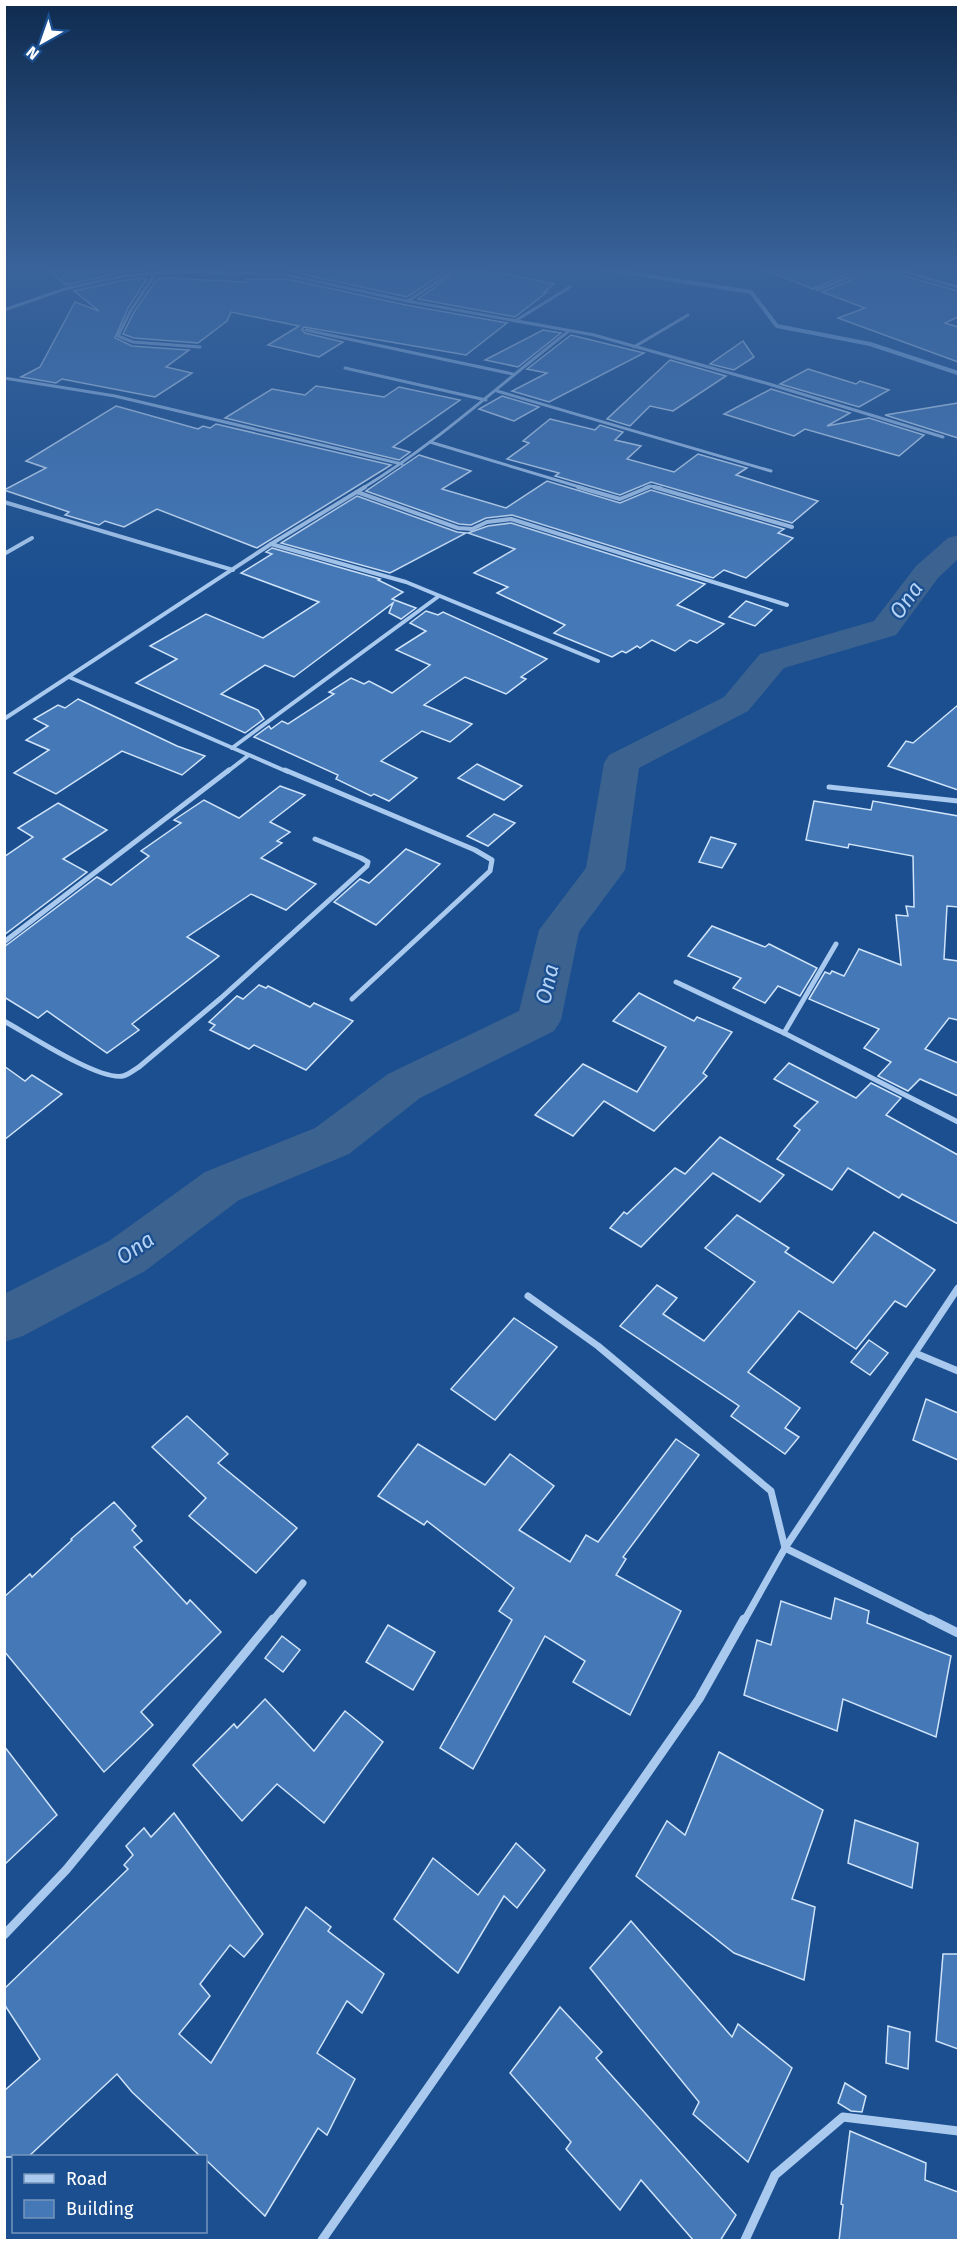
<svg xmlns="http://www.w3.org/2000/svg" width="963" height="2245" viewBox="0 0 963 2245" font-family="'Fira Sans',sans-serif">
<rect width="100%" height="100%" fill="#1b4f8f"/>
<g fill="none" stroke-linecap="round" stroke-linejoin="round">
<path stroke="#9cc4f0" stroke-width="4" d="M 605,269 L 751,292 L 777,326 L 870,344 L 958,373"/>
<path fill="#3c6290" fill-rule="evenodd" d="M 958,535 L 958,559 L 938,578 L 896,635 L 784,668 L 748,711 L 639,768 L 625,870 L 579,932 L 561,1020 L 554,1031 L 420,1098 L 349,1154 L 239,1200 L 145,1271 L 23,1336 L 4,1342 L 4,1294 L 109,1241 L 205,1172 L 315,1128 L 388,1074 L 519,1011 L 539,930 L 586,868 L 604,763 L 609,755 L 724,697 L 760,654 L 874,621 L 916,566 L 948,538 Z"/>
</g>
<g fill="#4478b7" stroke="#cfe3fa" stroke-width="1.5">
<path d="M 47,269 L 144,269 L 144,271 L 123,272 L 66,285 Z"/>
<path d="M 289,269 L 450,269 L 407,297 L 288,271 Z"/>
<path d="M 461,269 L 494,274 L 497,272 L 554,284 L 544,292 L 547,292 L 515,317 L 418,299 Z"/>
<path d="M 767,269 L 858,269 L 813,289 L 767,271 Z"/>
<path d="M 873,269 L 891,269 L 894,273 L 958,291 L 958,317 L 945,323 L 958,327 L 958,362 L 838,318 L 865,308 L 822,292 L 870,272 Z"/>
<path d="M 144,278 L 147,279 L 128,308 L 115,338 L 132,346 L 189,350 L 166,367 L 192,373 L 155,397 L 62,379 L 56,383 L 21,377 L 40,367 L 75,302 L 99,311 L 74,291 L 125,280 Z"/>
<path d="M 168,278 L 245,282 L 247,279 L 287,279 L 406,305 L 507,323 L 466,355 L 304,327 L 302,330 L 305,333 L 343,342 L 319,357 L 268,345 L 299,326 L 231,312 L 227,321 L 198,343 L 134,338 L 123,334 L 134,312 L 157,279 Z"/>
<path d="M 543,330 L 561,333 L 518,367 L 485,360 Z"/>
<path d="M 571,335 L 644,353 L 549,402 L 512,391 L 547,373 L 527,369 Z"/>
<path d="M 743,341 L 754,357 L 734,370 L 710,364 Z"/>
<path d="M 670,360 L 726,376 L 673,411 L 650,406 L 630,426 L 607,419 Z"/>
<path d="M 808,369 L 856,384 L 860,381 L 889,390 L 859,407 L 780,384 Z"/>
<path d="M 316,386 L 384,397 L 399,387 L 460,400 L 393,447 L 410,452 L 399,460 L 225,418 L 272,389 L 305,395 Z"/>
<path d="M 771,389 L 850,413 L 827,426 L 869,418 L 924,435 L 899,456 L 805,429 L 794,436 L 724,414 Z"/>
<path d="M 502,396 L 539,407 L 514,421 L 479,409 Z"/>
<path d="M 958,403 L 958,438 L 885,415 Z"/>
<path d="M 116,406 L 198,429 L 203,426 L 210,428 L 216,424 L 391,465 L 257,548 L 157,509 L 124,527 L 105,521 L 99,525 L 65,515 L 69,512 L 4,490 L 46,468 L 26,461 Z"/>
<path d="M 550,419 L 595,430 L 600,425 L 623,432 L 615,440 L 641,446 L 627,459 L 674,472 L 698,454 L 747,468 L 736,475 L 818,501 L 792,523 L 651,482 L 620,495 L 555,476 L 559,473 L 507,459 L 529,443 L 523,441 Z"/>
<path d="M 419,455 L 471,471 L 442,489 L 506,508 L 547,481 L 620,503 L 651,490 L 784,529 L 778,533 L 793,538 L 746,578 L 724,570 L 713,578 L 512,515 L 486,518 L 471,525 L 459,524 L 366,491 Z"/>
<path d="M 357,496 L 457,532 L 466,533 L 390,573 L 281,543 Z"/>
<path d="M 511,523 L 705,584 L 677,605 L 724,624 L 697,643 L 690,640 L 675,651 L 652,640 L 640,648 L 637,646 L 626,653 L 622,651 L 612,657 L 554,633 L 565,625 L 497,593 L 508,587 L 474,573 L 515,549 L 468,533 L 488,526 Z"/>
<path d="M 272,548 L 380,579 L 378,580 L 403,592 L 392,599 L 416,608 L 401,619 L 389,613 L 393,603 L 294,677 L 265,665 L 221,694 L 258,710 L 264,719 L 245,733 L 136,683 L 177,659 L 150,646 L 206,614 L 263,638 L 319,602 L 241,573 L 272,554 L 266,552 Z"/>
<path d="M 746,601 L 772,610 L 755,626 L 729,617 Z"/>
<path d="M 426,611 L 438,615 L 443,612 L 547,659 L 521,677 L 526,679 L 506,694 L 465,677 L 424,705 L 472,724 L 450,742 L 422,731 L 381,761 L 417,778 L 389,801 L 374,794 L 371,796 L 336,779 L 338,775 L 254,737 L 269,726 L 271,729 L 282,721 L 288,724 L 334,694 L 329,692 L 351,678 L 364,684 L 369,681 L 392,693 L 430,665 L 396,650 L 426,631 L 410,623 Z"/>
<path d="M 78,699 L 177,746 L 205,756 L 182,775 L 122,751 L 56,794 L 14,773 L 49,750 L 26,740 L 48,726 L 34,719 L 58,705 L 65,708 Z"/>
<path d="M 958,705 L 958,790 L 888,766 L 906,741 L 913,743 Z"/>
<path d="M 477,764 L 522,786 L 504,800 L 458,778 Z"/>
<path d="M 280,786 L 305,795 L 270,822 L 290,832 L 277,841 L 282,843 L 261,858 L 316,884 L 286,910 L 251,894 L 187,937 L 219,956 L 132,1024 L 139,1030 L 107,1053 L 47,1011 L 38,1018 L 4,997 L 4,947 L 97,877 L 111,885 L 149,856 L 141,851 L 181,823 L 174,820 L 204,800 L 239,818 Z"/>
<path d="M 814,801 L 871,810 L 873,801 L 958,816 L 958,907 L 947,906 L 944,959 L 958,961 L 958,1020 L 949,1018 L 925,1049 L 958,1063 L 958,1096 L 920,1079 L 908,1091 L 878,1076 L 891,1062 L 864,1048 L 879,1029 L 809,999 L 825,972 L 830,974 L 832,971 L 844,976 L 859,949 L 901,965 L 896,915 L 908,916 L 906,906 L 914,907 L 913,856 L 849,844 L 848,848 L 806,840 Z"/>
<path d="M 58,803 L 107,830 L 63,859 L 87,872 L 4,935 L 4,857 L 33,837 L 18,828 Z"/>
<path d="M 494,814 L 515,823 L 488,846 L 467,836 Z"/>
<path d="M 711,837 L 736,844 L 722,868 L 699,862 Z"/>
<path d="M 406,849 L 440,864 L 376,925 L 334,902 L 360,879 L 369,883 Z"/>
<path d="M 712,926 L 765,947 L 769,944 L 817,968 L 800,996 L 778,986 L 765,1003 L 733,988 L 741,978 L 688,956 Z"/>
<path d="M 259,985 L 266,988 L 268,986 L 310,1007 L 314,1003 L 353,1021 L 306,1070 L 254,1045 L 249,1049 L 210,1030 L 215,1025 L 209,1022 L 237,996 L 243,999 Z"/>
<path d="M 639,993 L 694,1021 L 697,1017 L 732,1032 L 703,1073 L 707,1076 L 654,1131 L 604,1101 L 573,1136 L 535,1115 L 583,1064 L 637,1092 L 666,1047 L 613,1021 Z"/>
<path d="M 789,1063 L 856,1098 L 871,1083 L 901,1098 L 886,1115 L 958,1155 L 958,1224 L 902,1194 L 899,1198 L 848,1168 L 832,1190 L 777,1159 L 800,1130 L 794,1126 L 818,1102 L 774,1079 Z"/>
<path d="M 4,1066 L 25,1081 L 32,1075 L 62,1094 L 4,1140 Z"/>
<path d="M 720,1137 L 784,1175 L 760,1202 L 713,1173 L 641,1247 L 610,1228 L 624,1212 L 627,1214 L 675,1168 L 685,1174 Z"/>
<path d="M 737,1215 L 789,1248 L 785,1252 L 833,1283 L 874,1232 L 935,1270 L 906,1307 L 895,1301 L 856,1349 L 799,1311 L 748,1372 L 800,1408 L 785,1428 L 799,1437 L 785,1454 L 731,1416 L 739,1406 L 620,1326 L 657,1285 L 677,1298 L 663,1314 L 704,1341 L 755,1282 L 705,1248 Z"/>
<path d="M 514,1318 L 557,1347 L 495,1420 L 451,1389 Z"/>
<path d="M 869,1340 L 888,1353 L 870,1375 L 851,1362 Z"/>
<path d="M 926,1399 L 958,1413 L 958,1460 L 913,1440 Z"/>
<path d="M 187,1416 L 228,1454 L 218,1463 L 297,1528 L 256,1573 L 189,1516 L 206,1498 L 152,1447 Z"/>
<path d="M 676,1439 L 699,1455 L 623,1557 L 626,1559 L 616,1575 L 681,1611 L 630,1715 L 573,1682 L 585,1661 L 545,1636 L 473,1769 L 440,1748 L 512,1620 L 499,1611 L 514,1588 L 427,1521 L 424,1525 L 378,1496 L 418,1444 L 485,1485 L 510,1454 L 554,1486 L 519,1530 L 570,1562 L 586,1535 L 598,1542 Z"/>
<path d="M 114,1502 L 136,1526 L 132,1530 L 142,1541 L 134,1547 L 187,1604 L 190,1600 L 221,1632 L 141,1712 L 153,1725 L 104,1772 L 4,1651 L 4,1597 L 30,1574 L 32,1577 L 72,1540 L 71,1539 Z"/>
<path d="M 835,1598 L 869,1611 L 867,1623 L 951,1656 L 936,1737 L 843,1699 L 837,1731 L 744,1695 L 757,1640 L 771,1645 L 781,1601 L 831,1619 Z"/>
<path d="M 388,1625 L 435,1652 L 413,1690 L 366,1662 Z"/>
<path d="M 282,1636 L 300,1650 L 283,1672 L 265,1658 Z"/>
<path d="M 265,1699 L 314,1751 L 345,1711 L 383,1742 L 324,1823 L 277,1784 L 242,1821 L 193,1765 L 234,1724 L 237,1728 Z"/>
<path d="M 4,1746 L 57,1815 L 4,1865 Z"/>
<path d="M 719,1752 L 823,1810 L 792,1899 L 815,1907 L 804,1980 L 734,1953 L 636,1876 L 667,1821 L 685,1835 Z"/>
<path d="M 174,1813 L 263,1934 L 244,1957 L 230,1945 L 200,1984 L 210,1996 L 179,2034 L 211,2063 L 306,1907 L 331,1927 L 328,1931 L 384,1974 L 362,2013 L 347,2001 L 317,2053 L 355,2079 L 327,2135 L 318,2128 L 265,2216 L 206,2160 L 206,2157 L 201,2157 L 132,2092 L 117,2074 L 28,2157 L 4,2157 L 4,2091 L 40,2059 L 4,2004 L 4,1989 L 128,1869 L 124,1865 L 133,1855 L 126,1846 L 144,1828 L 151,1837 Z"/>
<path d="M 855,1820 L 918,1843 L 912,1888 L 848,1863 Z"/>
<path d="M 516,1843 L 545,1870 L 517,1908 L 504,1896 L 458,1973 L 394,1919 L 433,1858 L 478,1895 Z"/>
<path d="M 631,1921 L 732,2037 L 738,2024 L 792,2068 L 748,2162 L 693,2114 L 699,2102 L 590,1968 Z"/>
<path d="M 943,1954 L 958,1954 L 958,2049 L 936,2041 Z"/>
<path d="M 560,2007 L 602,2052 L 596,2058 L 736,2215 L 720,2241 L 694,2241 L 641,2180 L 620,2210 L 566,2149 L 571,2142 L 510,2073 Z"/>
<path d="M 888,2026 L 910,2032 L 908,2069 L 886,2063 Z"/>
<path d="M 845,2083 L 866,2096 L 862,2112 L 851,2111 L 838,2103 Z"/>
<path d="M 850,2131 L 926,2163 L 925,2180 L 958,2192 L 958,2241 L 839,2241 L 843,2205 L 841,2204 Z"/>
</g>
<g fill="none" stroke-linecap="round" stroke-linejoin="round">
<g stroke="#a9c9ee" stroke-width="3">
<path d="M 895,269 L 958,287"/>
<path d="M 156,273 L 131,310 L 118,336 L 133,342 L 200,347"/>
<path d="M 817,290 L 869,269"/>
<path d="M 408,301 L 457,269"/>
<path d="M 4,310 L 68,288 L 124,276 L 176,272 L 283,274 L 407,301 L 594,335 L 769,384 L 943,437"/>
<path d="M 515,321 L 570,287"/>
<path d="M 306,330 L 513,374"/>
<path d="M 634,347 L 688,315"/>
<path d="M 345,368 L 486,400"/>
<path d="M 4,378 L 115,396 L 402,464"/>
<path d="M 497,391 L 771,471"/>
<path d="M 430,442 L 583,488"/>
<path d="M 363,488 C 437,443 500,384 569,331"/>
<path d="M 645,488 L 650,486 L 661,488"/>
</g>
<g stroke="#a9c9ee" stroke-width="4">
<path d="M 578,487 L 620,499 L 649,487"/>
<path d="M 654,487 L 792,527"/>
<path d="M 357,492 L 458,528 L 472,529 L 487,522 L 511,519 L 787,605"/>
<path d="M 4,502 L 233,570"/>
<path d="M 271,544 L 406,582 L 598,661"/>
<path d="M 4,554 L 32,538"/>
<path d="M 69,677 L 249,755 L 227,772"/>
<path d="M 4,719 L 271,544 L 365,487"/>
<path d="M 232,748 L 439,596"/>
<path d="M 249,755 L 288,772"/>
</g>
<g stroke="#a9c9ee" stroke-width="5">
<path d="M 285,770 L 475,850 L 492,860 L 490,871 L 352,999"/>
<path d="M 829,787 L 958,801"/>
<path d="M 4,942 L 229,770"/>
<path d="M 836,944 L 784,1033 L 958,1122"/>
<path d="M 676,982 L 784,1033"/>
<path d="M 4,1021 C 28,1034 99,1081 123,1076 C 128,1075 134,1070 139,1067 L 221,998 L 367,866 L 368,862 L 361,858 L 315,839"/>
</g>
<g stroke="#a9c9ee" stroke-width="7">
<path d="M 528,1296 L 598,1346 L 771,1491 L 785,1548 L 933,1621"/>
<path d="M 915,1353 L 958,1371"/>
<path d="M 272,1621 L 303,1583"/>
<path d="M 744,1621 L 785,1548 L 958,1288"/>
</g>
<g stroke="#a9c9ee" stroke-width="9">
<path d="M 930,1619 L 958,1633"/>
<path d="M 4,1935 L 66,1870 L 273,1619"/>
<path d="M 322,2240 L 699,1699 L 744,1619"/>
<path d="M 745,2240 L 775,2175 L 843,2117 L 958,2131"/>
</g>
</g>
<linearGradient id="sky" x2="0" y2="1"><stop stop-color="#0f2b4f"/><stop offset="0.46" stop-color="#39639b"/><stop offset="1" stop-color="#39639b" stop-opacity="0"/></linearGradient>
<rect width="963" height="584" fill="url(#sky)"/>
<g text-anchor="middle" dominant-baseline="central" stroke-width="4.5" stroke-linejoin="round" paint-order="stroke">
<g font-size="22" font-style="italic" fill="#b5d3f5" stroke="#1b4f8f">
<text transform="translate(906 600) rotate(-54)">Ona</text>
<text transform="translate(547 984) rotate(-77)">Ona</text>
<text transform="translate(135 1248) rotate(-34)">Ona</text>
</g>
</g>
<rect width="963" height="2245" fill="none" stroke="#ffffff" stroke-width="12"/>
<rect x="12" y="2155" width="195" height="78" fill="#1b4f8f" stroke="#7695bc" stroke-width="1.5"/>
<rect x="24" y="2174" width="30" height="9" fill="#a9c9ee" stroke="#7695bc" stroke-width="1.5"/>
<text x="66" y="2185" font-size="18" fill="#ffffff">Road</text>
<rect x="24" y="2200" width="30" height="18" fill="#4478b7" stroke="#7695bc" stroke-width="1.5"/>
<text x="66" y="2215" font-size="18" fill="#ffffff">Building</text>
<g transform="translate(42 42) rotate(220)" stroke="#1b4f8f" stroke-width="4.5" paint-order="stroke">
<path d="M0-4.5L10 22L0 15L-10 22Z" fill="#ffffff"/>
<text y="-9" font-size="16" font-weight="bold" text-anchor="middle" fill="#ffffff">N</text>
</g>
</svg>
